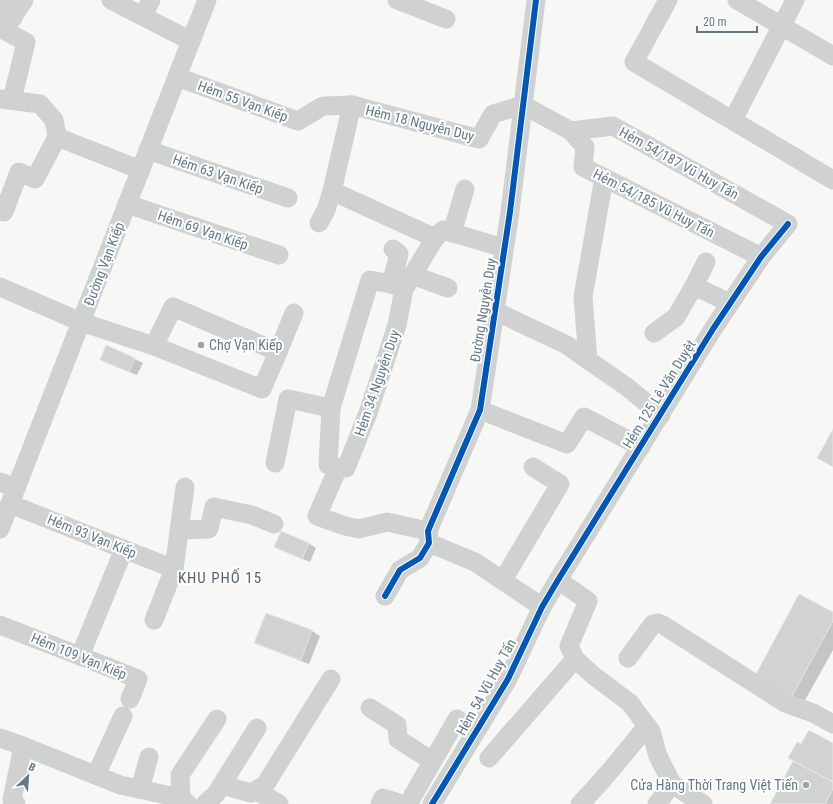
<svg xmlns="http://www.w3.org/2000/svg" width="833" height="804" viewBox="0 0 833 804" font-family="'Roboto Condensed',sans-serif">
<rect width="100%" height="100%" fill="#f7f7f5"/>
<g fill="#0003">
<path d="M 135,359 L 143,363 L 137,375 L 109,364 L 101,360 Z"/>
<path d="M 308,543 L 316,548 L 310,562 L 283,551 L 275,547 Z"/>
<path d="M 266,614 L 312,631 L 320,636 L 309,664 L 264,647 L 256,642 Z"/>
<path d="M 833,614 L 833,650 L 804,702 L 768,683 Z"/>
<path d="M 833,744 L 833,804 L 771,804 L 802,746 Z"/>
</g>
<g fill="#d1d3d3" stroke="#e6e6e5">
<path d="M 106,345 L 135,358 L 129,372 L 100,360 Z"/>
<path d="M 833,429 L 833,467 L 817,458 Z"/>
<path d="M 281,531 L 309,543 L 302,559 L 274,547 Z"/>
<path d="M 799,594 L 833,612 L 833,621 L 792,696 L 755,676 Z"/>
<path d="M 266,613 L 312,630 L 301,660 L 254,643 Z"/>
<path d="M 809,730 L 833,743 L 833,782 L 788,758 L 797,742 L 801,744 Z"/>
<path d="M 793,761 L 833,782 L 833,789 L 825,804 L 770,804 Z"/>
</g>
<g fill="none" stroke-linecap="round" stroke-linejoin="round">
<g stroke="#d0d2d2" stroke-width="19">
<path d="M 4,0 L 1,11 L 13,18"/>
<path d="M 111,0 L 191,41"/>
<path d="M 397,0 L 446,19"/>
<path d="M 668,0 L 634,62 L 833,180"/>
<path d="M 737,0 L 833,56"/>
<path d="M 143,16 L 151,0"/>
<path d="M 0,29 L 4,30 L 24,0"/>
<path d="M 4,30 L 26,42 L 12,100"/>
<path d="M 177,77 L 298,121 L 323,106 L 352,105 L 479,139 L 493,114 L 523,105 L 571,131 L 613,126 L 788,224 L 761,257 L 713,329 L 558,580 L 542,607 L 508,679 L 432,804"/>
<path d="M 0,99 L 40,104 L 54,120 L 57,137 L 141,170"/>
<path d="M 733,120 L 795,0"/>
<path d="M 571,131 L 585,147 L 583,167 L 761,257"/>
<path d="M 148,150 L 288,198"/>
<path d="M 604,178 L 583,297 L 588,360 L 627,387 L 661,415"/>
<path d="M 332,191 L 435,238"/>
<path d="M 127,204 L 279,255"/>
<path d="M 4,212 L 19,172 L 35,179 L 57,137"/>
<path d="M 319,223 L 326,210 L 332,191 L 352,105"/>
<path d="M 452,233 L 465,189"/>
<path d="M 412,275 L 448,288"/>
<path d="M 391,284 L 399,254 L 393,249"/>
<path d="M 694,286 L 730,303"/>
<path d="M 0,287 L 81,322 L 154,346 L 262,389 L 278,352 L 173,307 L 154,346"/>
<path d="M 495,311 L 567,345 L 588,360"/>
<path d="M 654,333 L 676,317 L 694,286 L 706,262"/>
<path d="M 278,352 L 294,313"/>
<path d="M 480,410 L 567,444 L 584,417 L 641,447"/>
<path d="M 275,463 L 288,399 L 331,408"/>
<path d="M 338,468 L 328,465 L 331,408 L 370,280 L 391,284 L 404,289"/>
<path d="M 0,482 L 16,488"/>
<path d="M 10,504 L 174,569"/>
<path d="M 0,529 L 207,0"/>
<path d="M 179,530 L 209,529 L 214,507 L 252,515 L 274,524"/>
<path d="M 428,531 L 387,522 L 359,529 L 345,526 L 317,516 L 338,468 L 346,468 L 368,413 L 397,325 L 404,289 L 435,238 L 443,230 L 504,248"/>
<path d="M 429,543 L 475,562 L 542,607"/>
<path d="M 503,580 L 560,484 L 533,467"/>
<path d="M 558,580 L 588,601 L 569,646 L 575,659 L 594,676 L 630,703 L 641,718 L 651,731 L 658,756 L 672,784 L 703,804"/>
<path d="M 385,596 L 400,570 L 420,558 L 429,543 L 428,531 L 480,410 L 510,212 L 536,0"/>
<path d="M 154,620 L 174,569 L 185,487"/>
<path d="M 0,625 L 80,656 L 138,679 L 130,699"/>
<path d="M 80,656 L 124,549"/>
<path d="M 628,658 L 653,624 L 658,623 L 663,625 L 785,703 L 813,713 L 833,724"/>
<path d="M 370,708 L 397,725 L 398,739 L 432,761"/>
<path d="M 0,738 L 23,746 L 120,785 L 181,798 L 188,804"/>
<path d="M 489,758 L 575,659"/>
<path d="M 96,775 L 123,716"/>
<path d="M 222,785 L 251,793 L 265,785 L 331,679"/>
<path d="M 265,785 L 262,794 L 279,804"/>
<path d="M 140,789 L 149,757"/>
<path d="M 181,798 L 180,775 L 217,719"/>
<path d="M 16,804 L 12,800 L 23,746"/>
<path d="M 205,804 L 216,794 L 257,728"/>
<path d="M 380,804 L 383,798 L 402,804"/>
<path d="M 408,804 L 457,719 L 475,733"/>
<path d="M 580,804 C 604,780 625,753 647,726"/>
<path d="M 657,804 L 672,784"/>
</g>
<g stroke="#fff" stroke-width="8">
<g id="cycleway">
<path d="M 385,596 L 400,570 L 420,558 L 429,543 L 428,531 L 480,410 L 510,212 L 536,0"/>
<path d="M 432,804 L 508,679 L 542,607 L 558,580 L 713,329 L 761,257 L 788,224"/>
</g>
</g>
<use href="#cycleway" stroke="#0057b8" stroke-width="6"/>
</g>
<g fill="#97a5ae" stroke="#fff" stroke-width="1.5">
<circle cx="201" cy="345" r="4"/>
<circle cx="806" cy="785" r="4"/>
</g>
<g text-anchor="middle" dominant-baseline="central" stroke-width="4" stroke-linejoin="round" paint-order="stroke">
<g font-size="14" fill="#647988" stroke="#fff">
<text transform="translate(243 101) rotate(20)">Hẻm 55 Vạn Kiếp</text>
<text transform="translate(420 123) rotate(14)">Hẻm 18 Nguyễn Duy</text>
<text transform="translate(679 163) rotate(29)">Hẻm 54/187 Vũ Huy Tấn</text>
<text transform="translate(218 174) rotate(19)">Hẻm 63 Vạn Kiếp</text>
<text transform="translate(654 203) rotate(27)">Hẻm 54/185 Vũ Huy Tấn</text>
<text transform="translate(203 230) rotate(19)">Hẻm 69 Vạn Kiếp</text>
<text transform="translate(104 264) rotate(-69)">Đường Vạn Kiếp</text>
<text transform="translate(483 310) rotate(-81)">Đường Nguyễn Duy</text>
<text transform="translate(377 383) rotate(-71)">Hẻm 34 Nguyễn Duy</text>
<text transform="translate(659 394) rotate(-58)">Hẻm 125 Lê Văn Duyệt</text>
<text transform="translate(92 536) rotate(22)">Hẻm 93 Vạn Kiếp</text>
<text transform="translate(79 656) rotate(22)">Hẻm 109 Vạn Kiếp</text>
<text transform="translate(486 687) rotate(-61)">Hẻm 54 Vũ Huy Tấn</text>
</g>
<g font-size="14" fill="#647988" stroke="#fff" text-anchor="start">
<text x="209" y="345">Chợ Vạn Kiếp</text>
<text x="798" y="785" text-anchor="end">Cửa Hàng Thời Trang Việt Tiến</text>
</g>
<g font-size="15" letter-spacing="1" fill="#53626d" stroke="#fff">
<text x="220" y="578">KHU PHỐ 15</text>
</g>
</g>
<g transform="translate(28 776) rotate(25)" stroke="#ffffff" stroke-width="3" paint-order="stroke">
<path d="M0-3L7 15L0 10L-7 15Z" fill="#647988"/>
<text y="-6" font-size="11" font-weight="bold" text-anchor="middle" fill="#647988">B</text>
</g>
<path d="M697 26v6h60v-6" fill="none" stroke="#647988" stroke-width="2"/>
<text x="703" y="26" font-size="12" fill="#647988" stroke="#ffffff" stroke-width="3" paint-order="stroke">20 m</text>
</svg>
